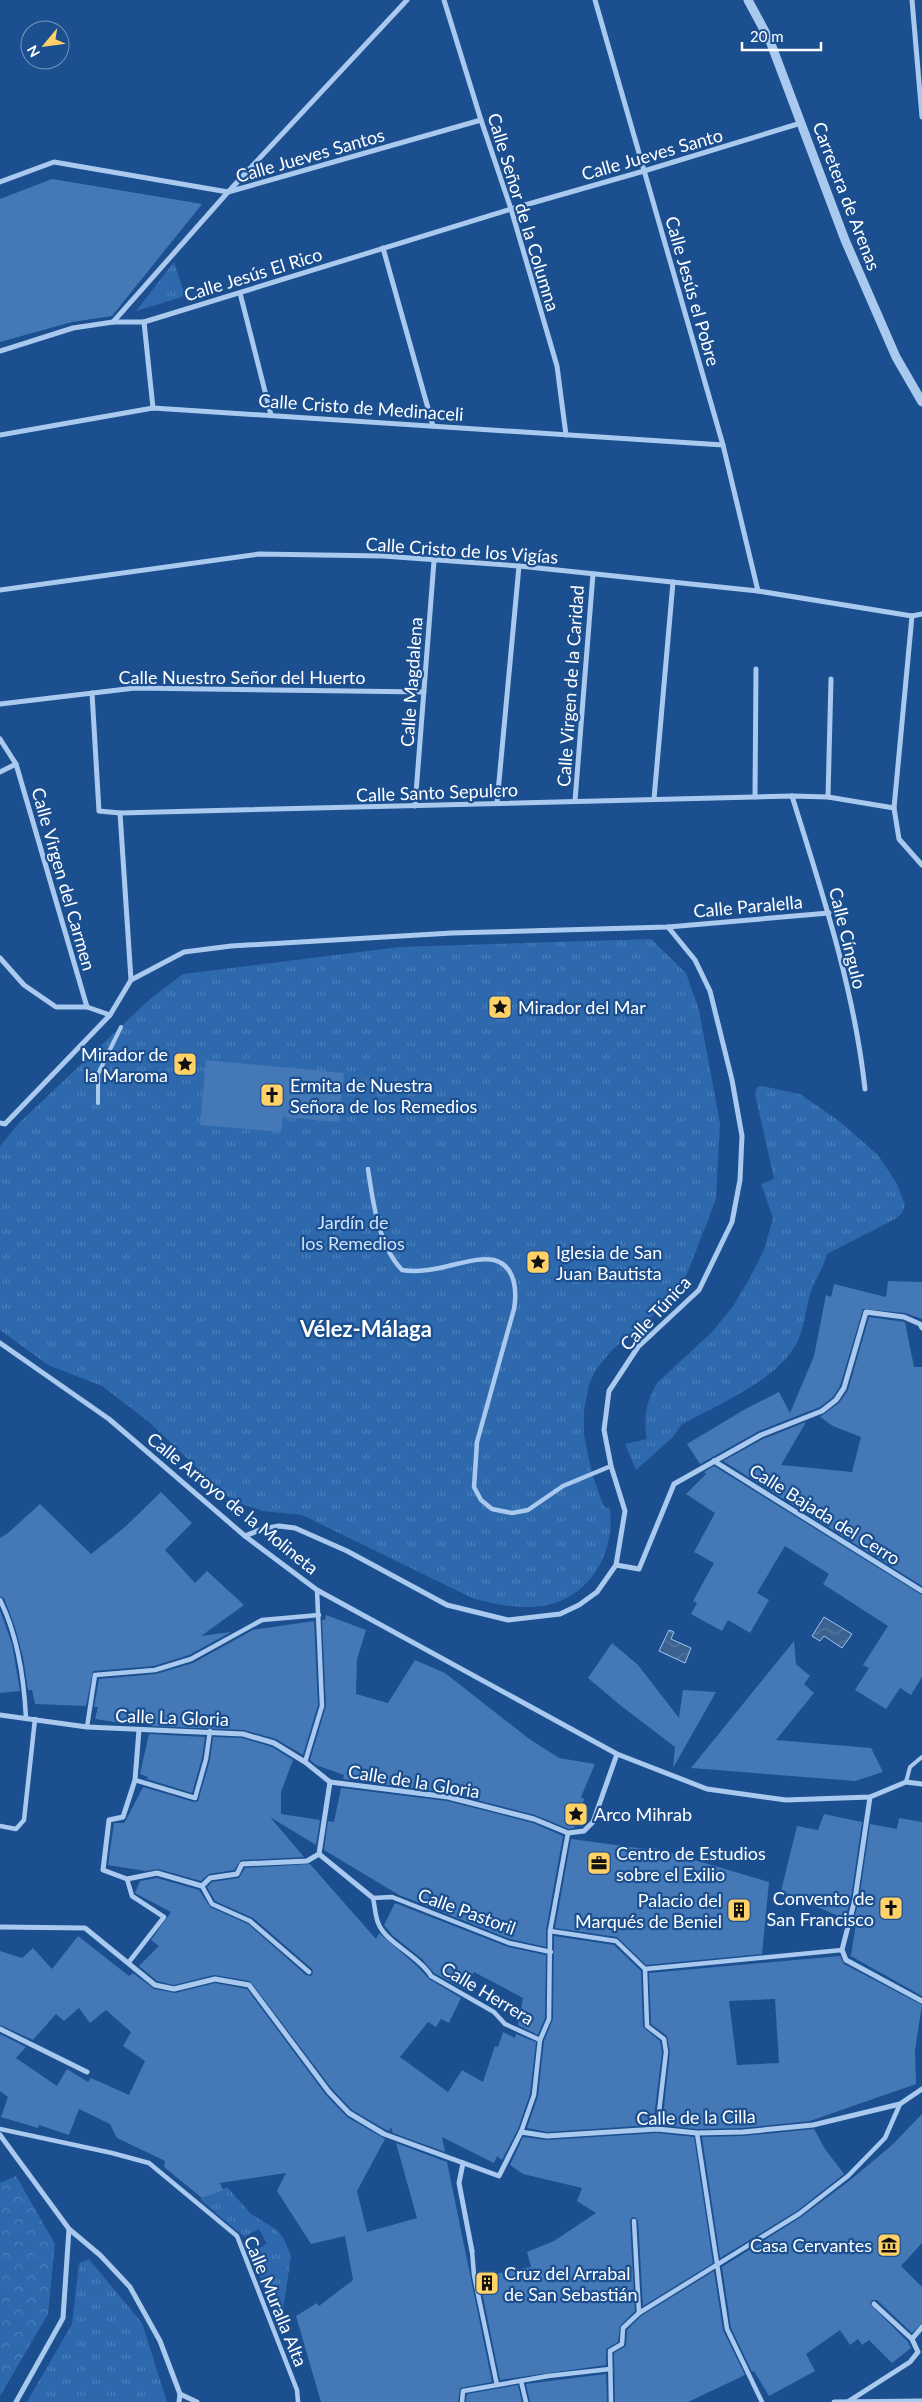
<svg xmlns="http://www.w3.org/2000/svg" width="922" height="2402" viewBox="0 0 922 2402" font-family="Lato,sans-serif">
<defs>
<pattern id="grass-tufts" width="24" height="20" patternUnits="userSpaceOnUse" patternTransform="scale(1.25)"><rect width="24" height="20" fill="#2e69ad"/><path d="M3 7l-1-3M5 7V3M7 7l1-3M15 17l-1-3M17 17v-4M19 17l1-3" fill="none" stroke="#4d80b9"/></pattern>
<pattern id="forest-crowns" width="20" height="18" patternUnits="userSpaceOnUse" patternTransform="scale(1.25)"><rect width="20" height="18" fill="#2e69ad"/><path d="M2 6a3 3 0 1 1 6 0M12 15a3 3 0 1 1 6 0" fill="none" stroke="#4d80b9"/></pattern>
<pattern id="water-waves" width="16" height="10" patternUnits="userSpaceOnUse" patternTransform="scale(1.25)"><rect width="16" height="10" fill="#3c6290"/><path d="M0 5q4-4 8 0t8 0" fill="none" stroke="#597aa1"/></pattern>
</defs>
<rect width="100%" height="100%" fill="#1b4f8f"/>
<g fill="url(#grass-tufts)">
<path d="M 174,262 L 185,296 L 136,311 Z"/>
<path d="M 651,939 L 686,973 L 699,1010 L 720,1123 L 716,1199 L 687,1274 L 660,1309 L 612,1350 L 595,1371 L 589,1385 L 584,1410 L 584,1435 L 592,1474 L 604,1507 L 610,1509 C 615,1552 591,1596 547,1605 C 523,1610 495,1605 472,1598 L 302,1515 L 262,1511 L 237,1502 L 227,1496 L 149,1422 L 102,1386 L 48,1365 L 0,1330 L 0,1146 L 19,1123 L 150,999 L 183,974 L 399,947 Z"/>
<path d="M 762,1086 L 800,1094 L 839,1121 L 878,1155 L 897,1184 L 905,1205 L 902,1213 L 895,1219 L 827,1254 C 824,1266 818,1275 813,1286 C 806,1302 806,1321 799,1338 C 782,1379 718,1404 681,1425 L 673,1437 L 636,1470 L 625,1444 L 647,1439 C 643,1417 646,1402 657,1383 L 712,1332 L 733,1306 L 748,1281 L 764,1250 L 773,1218 L 761,1184 L 774,1179 L 755,1094 L 757,1087 Z"/>
<path d="M 227,2187 L 251,2214 L 274,2228 L 283,2237 L 291,2256 L 283,2310 L 278,2321 L 250,2253 L 267,2244 L 259,2229 L 244,2237 L 200,2199 Z"/>
<path d="M 89,2259 L 142,2323 L 167,2402 L 27,2402 L 72,2324 L 79,2263 Z"/>
</g>
<path fill="url(#forest-crowns)" d="M 16,2176 L 55,2244 L 48,2314 L 0,2396 L 0,2183 Z"/>
<g fill="url(#water-waves)" stroke="#9cc4f0">
<path d="M 824,1617 L 852,1634 L 842,1648 L 824,1636 L 820,1641 L 812,1636 Z"/>
<path d="M 669,1630 L 674,1632 L 671,1639 L 691,1648 L 685,1663 L 659,1651 Z"/>
</g>
<g fill="#4478b7" fill-rule="evenodd">
<path d="M 52,179 L 202,204 L 112,316 L 72,322 L 0,342 L 0,199 Z"/>
<path d="M 206,1060 L 344,1073 L 339,1122 L 283,1117 L 281,1132 L 200,1125 Z"/>
<path d="M 888,1281 L 922,1282 L 922,1319 L 905,1313 L 863,1309 L 840,1386 L 833,1397 L 820,1407 L 759,1431 L 700,1464 L 687,1444 L 747,1408 L 779,1392 L 790,1413 L 814,1356 L 826,1295 L 831,1297 L 834,1284 L 886,1297 Z"/>
<path d="M 869,1317 L 905,1322 L 914,1367 L 922,1367 L 922,1586 L 723,1461 L 763,1439 L 806,1422 L 781,1465 L 852,1472 L 861,1437 L 833,1426 L 820,1417 L 839,1403 L 848,1390 Z"/>
<path d="M 714,1466 L 922,1595 L 922,1677 L 911,1695 L 900,1688 L 886,1709 L 855,1690 L 869,1668 L 863,1665 L 888,1626 L 823,1584 L 829,1574 L 785,1546 L 757,1593 L 769,1600 L 750,1633 L 728,1620 L 722,1631 L 691,1614 L 697,1603 L 693,1601 L 714,1563 L 694,1552 L 715,1513 L 686,1494 L 706,1474 L 704,1472 Z"/>
<path d="M 161,1492 L 192,1523 L 165,1550 L 195,1583 L 207,1571 L 244,1605 L 201,1636 L 231,1632 L 189,1655 L 154,1666 L 93,1671 L 86,1706 L 35,1704 L 32,1690 L 28,1690 L 23,1657 L 15,1627 L 4,1598 L 0,1596 L 0,1538 L 8,1533 L 40,1504 L 91,1554 L 125,1527 Z"/>
<path d="M 0,1610 L 12,1644 L 20,1691 L 0,1693 Z"/>
<path d="M 326,1615 L 366,1630 L 357,1659 L 356,1694 L 388,1703 L 415,1660 L 445,1673 L 528,1738 L 559,1758 L 595,1764 L 581,1797 L 584,1799 L 574,1828 L 569,1829 L 535,1815 L 449,1793 L 343,1779 L 344,1775 L 316,1765 L 310,1760 L 326,1706 L 322,1620 L 325,1620 Z"/>
<path d="M 314,1621 L 318,1705 L 303,1755 L 276,1739 L 244,1730 L 151,1726 L 152,1724 L 127,1724 L 95,1719 L 98,1707 L 94,1707 L 99,1679 L 156,1674 L 193,1663 L 253,1630 Z"/>
<path d="M 794,1641 L 796,1664 L 810,1676 L 804,1684 L 814,1693 L 776,1740 L 871,1748 L 883,1772 L 855,1781 L 691,1768 Z"/>
<path d="M 612,1643 L 638,1665 L 679,1718 L 683,1690 L 716,1692 L 673,1768 L 675,1747 L 620,1705 L 588,1678 Z"/>
<path d="M 149,1734 L 205,1737 L 202,1758 L 192,1793 L 147,1779 L 148,1777 L 140,1774 Z"/>
<path d="M 213,1737 L 242,1738 L 272,1747 L 293,1760 L 281,1792 L 281,1814 L 320,1820 L 316,1845 L 270,1817 L 304,1857 L 241,1860 L 234,1870 L 209,1874 L 201,1881 L 158,1869 L 145,1871 L 108,1865 L 114,1823 L 124,1823 L 126,1820 L 143,1787 L 194,1802 L 198,1801 L 210,1760 Z"/>
<path d="M 341,1788 L 447,1801 L 533,1823 L 563,1836 L 546,1930 L 546,1947 L 510,1939 L 399,1895 L 324,1850 L 328,1821 L 334,1822 Z"/>
<path d="M 824,1814 L 862,1822 L 851,1898 L 845,1919 L 781,1891 L 797,1826 L 818,1830 Z"/>
<path d="M 899,1818 L 922,1822 L 922,1996 L 849,1955 L 851,1955 L 856,1924 L 853,1923 L 859,1900 L 870,1824 L 897,1829 Z"/>
<path d="M 571,1839 L 653,1850 L 654,1848 L 769,1882 L 762,1954 L 646,1965 L 617,1937 L 555,1928 Z"/>
<path d="M 310,1864 L 376,1939 L 379,1933 L 417,1966 L 429,1979 L 461,1998 L 449,2023 L 441,2019 L 436,2027 L 428,2022 L 400,2057 L 448,2092 L 462,2070 L 483,2082 L 495,2046 L 498,2047 L 503,2032 L 515,2038 L 516,2034 L 536,2042 L 530,2094 L 518,2129 L 502,2160 L 497,2156 L 494,2163 L 442,2137 L 445,2152 L 393,2133 L 391,2127 L 389,2131 L 386,2130 L 352,2110 L 332,2089 L 250,1981 L 214,1975 L 174,1985 L 157,1981 L 139,1966 L 159,1946 L 151,1940 L 171,1912 L 135,1893 L 140,1881 L 157,1878 L 199,1890 L 210,1907 L 248,1924 L 306,1975 L 311,1976 L 313,1972 L 312,1969 L 253,1918 L 215,1901 L 207,1887 L 212,1882 L 239,1878 L 245,1868 Z"/>
<path d="M 395,1903 L 508,1947 L 546,1955 L 545,2018 L 538,2035 L 518,2025 L 523,1998 L 474,1972 L 465,1990 L 434,1973 L 422,1959 L 392,1935 L 384,1925 Z"/>
<path d="M 78,1936 L 129,1976 L 133,1973 L 154,1989 L 175,1993 L 215,1983 L 247,1989 L 326,2095 L 347,2117 L 385,2139 L 357,2191 L 367,2232 L 417,2218 L 396,2143 L 447,2162 L 492,2382 L 460,2388 L 458,2402 L 321,2402 L 296,2316 L 317,2303 L 319,2306 L 353,2280 L 345,2236 L 311,2244 L 277,2191 L 286,2173 L 220,2183 L 223,2190 L 202,2198 L 164,2167 L 165,2161 L 117,2138 L 110,2124 L 79,2109 L 69,2135 L 39,2125 L 38,2128 L 1,2117 L 8,2097 L 0,2091 L 0,2034 L 26,2047 L 16,2058 L 57,2086 L 67,2069 L 88,2082 L 91,2078 L 129,2095 L 145,2061 L 123,2046 L 131,2032 L 106,2010 L 90,2023 L 79,2008 L 64,2021 L 56,2014 L 33,2040 L 0,2025 L 0,1951 L 22,1958 L 33,1948 L 52,1969 Z"/>
<path d="M 554,1936 L 614,1945 L 641,1971 L 643,2027 L 660,2041 L 662,2052 L 653,2125 L 547,2132 L 527,2128 L 538,2096 L 544,2041 L 553,2019 Z"/>
<path d="M 840,1956 L 844,1964 L 922,2005 L 915,2050 L 916,2084 L 810,2121 L 743,2128 L 697,2129 L 662,2125 L 670,2052 L 667,2036 L 651,2024 L 649,1973 ZM 775,1999 L 779,2063 L 737,2065 L 729,2001 Z"/>
<path d="M 922,2114 L 922,2243 L 901,2266 L 922,2287 L 922,2323 L 912,2333 L 877,2300 L 872,2300 L 870,2304 L 908,2342 L 911,2348 L 892,2363 L 869,2340 L 862,2345 L 858,2339 L 850,2345 L 840,2330 L 806,2354 L 815,2371 L 769,2396 L 754,2371 L 752,2372 L 731,2328 L 722,2267 L 801,2217 L 849,2181 L 891,2146 Z"/>
<path d="M 814,2129 L 825,2149 L 844,2174 L 797,2211 L 720,2258 L 702,2137 L 743,2136 Z"/>
<path d="M 657,2133 L 694,2137 L 713,2263 L 643,2306 L 638,2221 L 636,2218 L 632,2217 L 630,2221 L 635,2311 L 620,2326 L 618,2342 L 606,2349 L 606,2365 L 500,2380 L 479,2277 L 531,2267 L 527,2252 L 554,2241 L 596,2213 L 577,2201 L 582,2188 L 523,2174 L 510,2165 L 523,2137 L 547,2140 Z"/>
<path d="M 714,2271 L 723,2330 L 745,2375 L 688,2402 L 615,2402 L 614,2353 L 626,2346 L 627,2330 L 641,2316 Z"/>
<path d="M 606,2374 L 607,2402 L 530,2402 L 526,2384 Z"/>
<path d="M 518,2385 L 522,2402 L 466,2402 L 467,2394 Z"/>
</g>
<g fill="none" stroke-linecap="round" stroke-linejoin="round">
<g stroke="#a9c9ee" stroke-width="4">
<path d="M 98,1103 L 98,1074 L 121,1027"/>
<path d="M 906,1782 L 910,1767 L 922,1757"/>
</g>
<g stroke="#a9c9ee" stroke-width="4.5">
<path d="M 368,1169 C 373,1202 378,1245 402,1270 C 433,1276 470,1255 494,1260 C 516,1266 517,1292 514,1309 L 477,1442 L 474,1487 L 481,1500 L 492,1509 L 512,1513 L 528,1510 L 563,1486 L 611,1466"/>
<path d="M 0,1600 C 18,1636 24,1678 26,1718"/>
<path d="M 87,1727 L 95,1675 L 155,1670 L 191,1659 L 262,1620 L 319,1615"/>
<path d="M 305,1762 L 322,1706 L 317,1590"/>
<path d="M 135,1780 L 195,1798 L 206,1759 L 210,1731"/>
<path d="M 0,1826 L 16,1829 L 24,1820 L 35,1719"/>
<path d="M 127,1879 L 132,1896 L 164,1917 L 129,1962"/>
<path d="M 202,1886 L 212,1904 L 250,1921 L 309,1972"/>
<path d="M 550,1931 L 616,1941 L 645,1969 L 842,1950"/>
<path d="M 645,1969 L 647,2026 L 664,2039 L 666,2052 L 657,2129"/>
<path d="M 540,2040 L 505,2024 L 494,2012 L 431,1976 C 420,1957 387,1943 379,1925 C 375,1917 375,1906 373,1898 L 392,1897 L 509,1943 L 551,1952"/>
<path d="M 0,2129 L 112,2153 L 149,2163 L 237,2236 L 297,2390 L 298,2402"/>
<path d="M 521,2132 L 534,2095 L 540,2040 L 549,2019 L 550,1931 L 568,1833"/>
<path d="M 697,2133 L 727,2329 L 762,2402"/>
<path d="M 472,2251 L 474,2275 L 497,2385"/>
<path d="M 639,2313 L 799,2214 L 848,2176 L 885,2138 L 900,2104"/>
<path d="M 521,2381 L 526,2402"/>
<path d="M 462,2402 L 463,2391 L 548,2376 L 610,2369"/>
<path d="M 611,2402 L 610,2351 L 622,2344 L 623,2328 L 639,2313 L 634,2221"/>
</g>
<g stroke="#a9c9ee" stroke-width="5">
<path d="M 444,0 L 481,120 L 511,209 L 557,366 L 566,435"/>
<path d="M 595,0 L 723,445 L 758,591"/>
<path d="M 912,0 L 922,117"/>
<path d="M 0,182 L 54,162 L 228,192 L 481,120"/>
<path d="M 383,248 L 433,426"/>
<path d="M 240,293 L 271,415"/>
<path d="M 113,322 L 228,192 L 407,0"/>
<path d="M 144,322 L 153,408"/>
<path d="M 0,351 L 73,328 L 113,322 L 144,322 L 511,209 L 644,171 L 801,123"/>
<path d="M 0,435 L 153,408 L 723,445"/>
<path d="M 0,590 L 259,554 L 383,556 L 519,566 L 758,591 L 912,616 L 922,614"/>
<path d="M 912,616 L 894,808 L 899,839 L 922,865"/>
<path d="M 92,693 L 99,811 L 120,813 L 792,796 L 828,797 L 894,808"/>
<path d="M 0,704 L 135,688 L 424,692"/>
<path d="M 0,739 L 16,764 L 87,1007 L 110,1015"/>
<path d="M 0,772 L 16,764"/>
<path d="M 792,796 C 822,892 854,988 865,1089"/>
<path d="M 755,797 L 756,669"/>
<path d="M 828,797 L 831,679"/>
<path d="M 654,799 L 673,582"/>
<path d="M 575,801 L 593,574"/>
<path d="M 497,803 L 519,566"/>
<path d="M 415,806 L 434,561"/>
<path d="M 120,813 L 131,980"/>
<path d="M 0,958 L 24,985 L 56,1007 L 87,1007"/>
<path d="M 0,1123 L 5,1124 L 110,1015 L 131,980 L 184,952 L 231,946 L 452,933 L 668,927 L 829,913"/>
<path d="M 0,1343 L 109,1419 L 245,1536 L 317,1590 L 617,1754 L 707,1789 L 786,1800 L 870,1797 L 906,1782 L 922,1784"/>
<path d="M 714,1461 L 922,1591"/>
<path d="M 245,1536 L 262,1529 L 279,1526 L 295,1528 L 347,1551 L 447,1605 L 508,1620 L 560,1614 L 579,1605 L 597,1592 L 616,1565 L 625,1511 L 611,1466 L 604,1430 L 609,1391 L 638,1347 L 699,1290 L 732,1222 L 740,1180 L 742,1136 L 732,1080 L 710,991 L 695,960 L 668,927"/>
<path d="M 616,1565 L 639,1569 L 674,1484 L 761,1435 L 822,1411 L 836,1400 L 844,1388 L 866,1312 L 904,1317 L 920,1324 L 922,1328"/>
<path d="M 0,1715 L 87,1727 L 243,1734 L 274,1743 L 305,1762 L 330,1782"/>
<path d="M 139,1730 L 135,1780 L 123,1817 L 109,1820 L 103,1870 L 127,1879 L 157,1873 L 202,1886 L 210,1878 L 237,1874 L 242,1864 L 307,1861 L 319,1854 L 330,1782"/>
<path d="M 330,1782 L 448,1797 L 534,1819 L 568,1833 L 584,1831 L 593,1822 L 617,1754"/>
<path d="M 870,1797 L 855,1899 L 842,1950 L 846,1960 L 922,2001"/>
<path d="M 319,1854 L 373,1898"/>
<path d="M 0,1927 L 85,1928 L 155,1985 L 174,1989 L 215,1979 L 249,1985 L 329,2092 L 349,2113 L 384,2134 L 499,2176 L 521,2132 L 547,2136 L 657,2129 L 697,2133 L 743,2132 L 813,2125 L 900,2104 L 922,2089"/>
<path d="M 0,2029 L 87,2072"/>
<path d="M 0,2135 L 69,2229 L 100,2255 L 130,2287 L 160,2341 L 180,2394 L 179,2402"/>
<path d="M 463,2163 L 459,2183 L 472,2251"/>
<path d="M 874,2304 L 912,2339"/>
<path d="M 180,2394 L 197,2402"/>
<path d="M 849,2401 L 910,2362 L 918,2352 L 912,2339 L 922,2327"/>
<path d="M 16,2402 L 63,2318 L 69,2229"/>
<path d="M 834,2402 L 922,2401"/>
</g>
<path stroke="#a9c9ee" stroke-width="9" d="M 748,0 L 770,41 L 845,240 L 896,357 L 922,402"/>
</g>
<defs>
<g id="sight-square" transform="scale(1.25)"><rect x="-9" y="-9" width="18" height="18" rx="4" fill="#ffd166" stroke="#1b4f8f"/><path d="M0-6L1.8-2.2L6-1.7L2.9 1.2L3.7 5.4L0 3.3L-3.7 5.4L-2.9 1.2L-6-1.7L-1.8-2.2Z" fill="#111"/></g>
<g id="church-square" transform="scale(1.25)"><rect x="-9" y="-9" width="18" height="18" rx="4" fill="#ffd166" stroke="#1b4f8f"/><path d="M-1.2-6h2.4v3.5h3.3v2.4h-3.3V6h-2.4V-.1h-3.3v-2.4h3.3Z" fill="#111"/></g>
<g id="office-square" transform="scale(1.25)"><rect x="-9" y="-9" width="18" height="18" rx="4" fill="#ffd166" stroke="#1b4f8f"/><path d="M-6-3h4V-5.5h4V-3h4V5H-6ZM-1-4.5V-3h2v-1.5ZM-6 0V1H6V0Z" fill="#111"/></g>
<g id="building-square" transform="scale(1.25)"><rect x="-9" y="-9" width="18" height="18" rx="4" fill="#ffd166" stroke="#1b4f8f"/><path d="M-4-6H4V6H1V3H-1V6H-4ZM-2.5-4.3h1.7v1.8h-1.7ZM.8-4.3h1.7v1.8H.8ZM-2.5-1h1.7V.8h-1.7ZM.8-1h1.7V.8H.8Z" fill="#111"/></g>
<g id="museum-square" transform="scale(1.25)"><rect x="-9" y="-9" width="18" height="18" rx="4" fill="#ffd166" stroke="#1b4f8f"/><path d="M0-6L6-3V-2H-6V-3ZM-5-1h2V3h-2ZM-1-1h2V3h-2ZM3-1h2V3H3ZM-6 4H6V6H-6Z" fill="#111"/></g>
</defs>
<g fill-rule="evenodd">
<use href="#sight-square" x="500" y="1007"/>
<use href="#sight-square" x="185" y="1064"/>
<use href="#church-square" x="272" y="1095"/>
<use href="#sight-square" x="538" y="1262"/>
<use href="#sight-square" x="576" y="1814"/>
<use href="#office-square" x="599" y="1863"/>
<use href="#church-square" x="891" y="1908"/>
<use href="#building-square" x="739" y="1910"/>
<use href="#museum-square" x="889" y="2245"/>
<use href="#building-square" x="487" y="2283"/>
</g>
<g text-anchor="middle" dominant-baseline="central" stroke-width="4.5" stroke-linejoin="round" paint-order="stroke">
<g font-size="18" fill="#fff" stroke="#1b4f8f">
<text transform="translate(652 154) rotate(-16)">Calle Jueves Santo</text>
<text transform="translate(310 155) rotate(-16)">Calle Jueves Santos</text>
<text transform="translate(847 196) rotate(69)">Carretera de Arenas</text>
<text transform="translate(524 212) rotate(73)">Calle Señor de la Columna</text>
<text transform="translate(253 274) rotate(-17)">Calle Jesús El Rico</text>
<text transform="translate(693 291) rotate(74)">Calle Jesús el Pobre</text>
<text transform="translate(361 407) rotate(4)">Calle Cristo de Medinaceli</text>
<text transform="translate(462 550) rotate(4)">Calle Cristo de los Vigías</text>
<text x="242" y="677">Calle Nuestro Señor del Huerto</text>
<text transform="translate(411 682) rotate(-86)">Calle Magdalena</text>
<text transform="translate(570 686) rotate(-86)">Calle Virgen de la Caridad</text>
<text transform="translate(437 792) rotate(-2)">Calle Santo Sepulcro</text>
<text transform="translate(64 879) rotate(74)">Calle Virgen del Carmen</text>
<text transform="translate(748 906) rotate(-5)">Calle Paralella</text>
<text transform="translate(848 938) rotate(76)">Calle Cíngulo</text>
<text transform="translate(655 1313) rotate(-47)">Calle Túnica</text>
<text transform="translate(233 1503) rotate(39)">Calle Arroyo de la Molineta</text>
<text transform="translate(825 1514) rotate(32)">Calle Bajada del Cerro</text>
<text transform="translate(172 1717) rotate(2)">Calle La Gloria</text>
<text transform="translate(414 1781) rotate(9)">Calle de la Gloria</text>
<text transform="translate(467 1911) rotate(20)">Calle Pastoril</text>
<text transform="translate(488 1993) rotate(31)">Calle Herrera</text>
<text transform="translate(696 2117) rotate(-1)">Calle de la Cilla</text>
<text transform="translate(276 2301) rotate(68)">Calle Muralla Alta</text>
</g>
<g font-size="18" fill="#fff" stroke="#1b4f8f" text-anchor="start">
<text x="518" y="1007">Mirador del Mar</text>
<text x="168" y="1054" text-anchor="end">Mirador de<tspan x="168" dy="21">la Maroma</tspan></text>
<text x="290" y="1085">Ermita de Nuestra<tspan x="290" dy="21">Señora de los Remedios</tspan></text>
<text x="556" y="1252">Iglesia de San<tspan x="556" dy="21">Juan Bautista</tspan></text>
<text x="594" y="1814">Arco Mihrab</text>
<text x="616" y="1853">Centro de Estudios<tspan x="616" dy="21">sobre el Exilio</tspan></text>
<text x="874" y="1898" text-anchor="end">Convento de<tspan x="874" dy="21">San Francisco</tspan></text>
<text x="722" y="1900" text-anchor="end">Palacio del<tspan x="722" dy="21">Marqués de Beniel</tspan></text>
<text x="872" y="2245" text-anchor="end">Casa Cervantes</text>
<text x="504" y="2273">Cruz del Arrabal<tspan x="504" dy="21">de San Sebastián</tspan></text>
</g>
<g font-size="18" fill="#cfe3fa" stroke="#1b4f8f">
<text x="353" y="1222">Jardín de<tspan x="353" dy="21">los Remedios</tspan></text>
</g>
<g font-size="22" font-weight="bold" fill="#fff" stroke="#1b4f8f">
<text x="366" y="1328">Vélez-Málaga</text>
</g>
</g>
<g transform="translate(45 45) rotate(241)"><circle r="24" fill="#1b4f8f" stroke="#7695bc"/>
<path d="M0-4L9 19L0 12L-9 19Z" fill="#ffd166"/>
<text y="-8" font-size="14" font-weight="bold" text-anchor="middle" fill="#ffffff">N</text>
</g>
<path d="M742 42v8h79v-8" fill="none" stroke="#ffffff" stroke-width="2.5"/>
<text x="750" y="42" font-size="15" fill="#ffffff" stroke="#1b4f8f" stroke-width="4" paint-order="stroke">20 m</text>
</svg>
